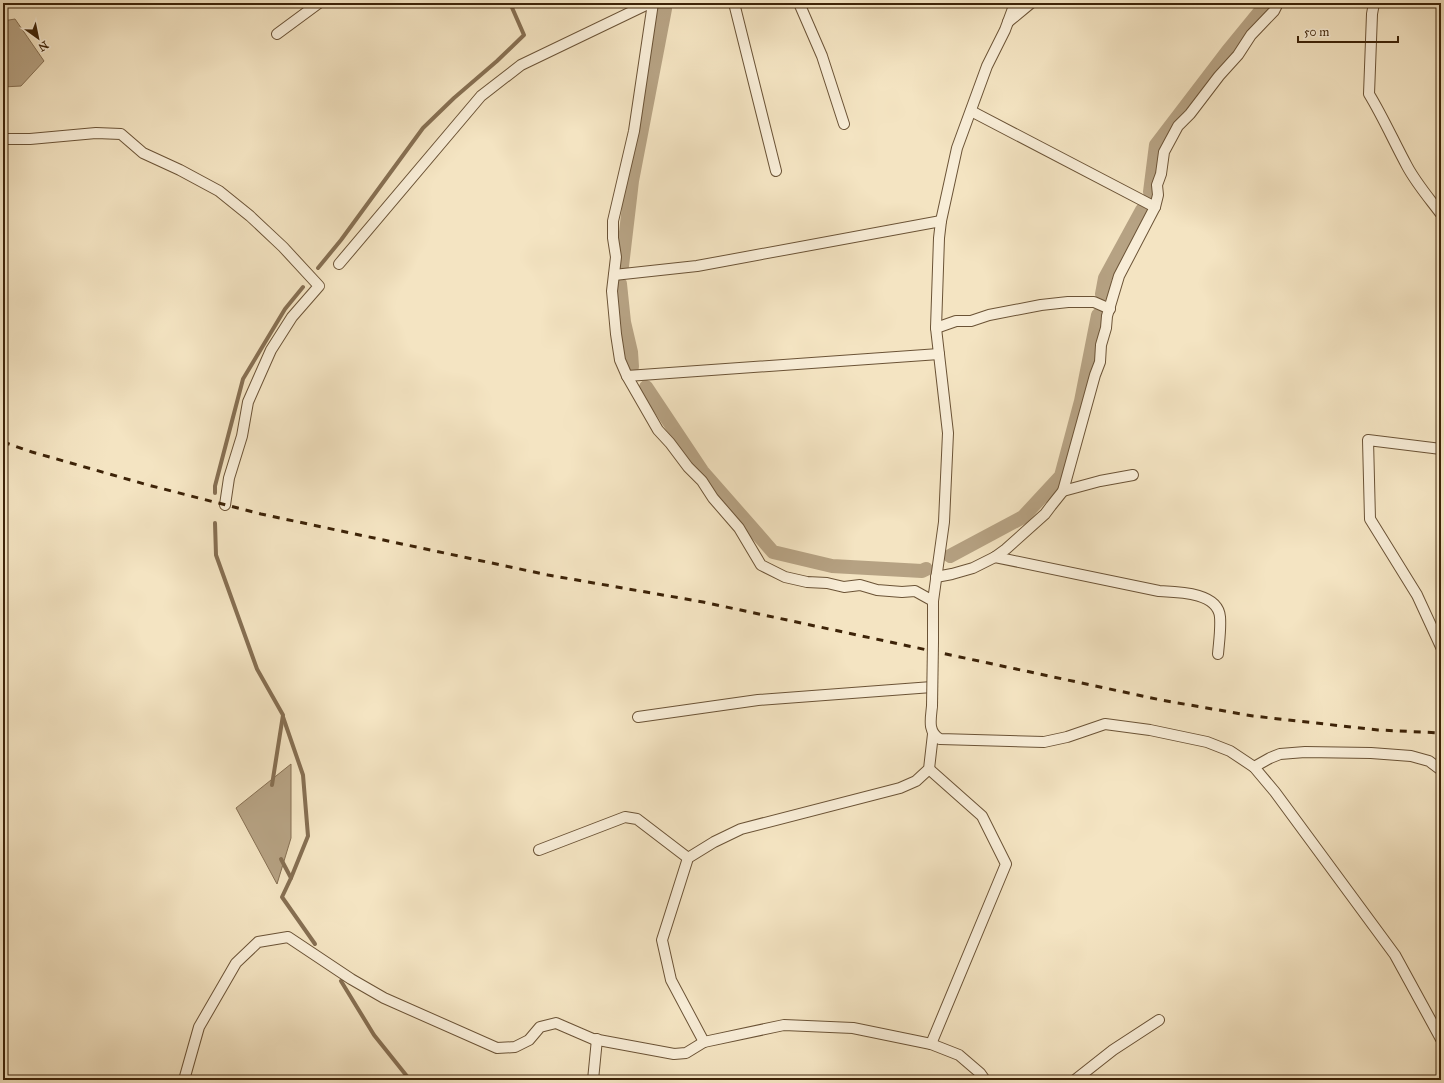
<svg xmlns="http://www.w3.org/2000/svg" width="1444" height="1083" viewBox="0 0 1444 1083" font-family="'IM FELL Great Primer',serif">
<rect width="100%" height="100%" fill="#f4e4c2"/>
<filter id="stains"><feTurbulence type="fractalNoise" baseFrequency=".005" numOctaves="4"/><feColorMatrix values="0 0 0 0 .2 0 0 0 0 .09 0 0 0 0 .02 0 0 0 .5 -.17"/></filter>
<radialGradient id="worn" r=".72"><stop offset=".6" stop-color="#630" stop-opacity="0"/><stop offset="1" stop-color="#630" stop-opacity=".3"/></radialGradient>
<g fill="#b6a283" stroke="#866f52">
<path d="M 15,19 L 44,61 L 21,86 L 3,87 L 3,21 Z"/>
<path d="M 291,764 L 291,838 L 277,884 L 236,808 Z"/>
</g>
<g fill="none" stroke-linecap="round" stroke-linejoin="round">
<g stroke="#866f52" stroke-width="4">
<path d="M 318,268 L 341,240 L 423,128 L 454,98 L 497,61 L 524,35 L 510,3"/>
<path d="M 215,493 L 215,486 L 243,379 L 285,309 L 303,287"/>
<path d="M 215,523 L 216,555 L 257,669 L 283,715 L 272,785"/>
<path d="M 283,717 L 303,775 L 308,836 L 291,878"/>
<path d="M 281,859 L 291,878 L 282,897 L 315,944"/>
<path d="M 341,981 L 374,1035 L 410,1080"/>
</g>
<g stroke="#b6a283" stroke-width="14">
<path d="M 1150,192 L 1156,145 L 1227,52 L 1267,3"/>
<path d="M 622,266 L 632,181 L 665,9"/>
<path d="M 620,284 L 624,322 L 631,352 L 632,367"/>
<path d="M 1102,294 L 1105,278 L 1142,210"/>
<path d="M 646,387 L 702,471 L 773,552 L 832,566 L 922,571 L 926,569"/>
<path d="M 950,556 L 1023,517 L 1061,476 L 1081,401 L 1098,315"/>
</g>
<g stroke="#6b5336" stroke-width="12">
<g id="street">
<path d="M 653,3 L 634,131 L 613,221 L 613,238 L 616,257 L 612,291 L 616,334 L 620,360 L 627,376 L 658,430 L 670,443 L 688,467 L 702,481 L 713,498 L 739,528 L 761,565 L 785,577 L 807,582 L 827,583 L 844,587 L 860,585 L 877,590 L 902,592 L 915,591 L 933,601"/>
<path d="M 734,3 L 776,171"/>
<path d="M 799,3 L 822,56 L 844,124"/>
<path d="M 1374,3 L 1372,14 L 1369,94 C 1383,117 1394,142 1407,166 C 1416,183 1429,198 1441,214"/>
<path d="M 1008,22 L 1031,3"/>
<path d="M 277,34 L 319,3"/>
<path d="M 971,111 L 1155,207"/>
<path d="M 3,139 L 30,139 L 96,133 L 121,134 L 143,153 L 180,170 L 219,191 L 250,216 L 283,247 L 319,286 L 292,317 L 271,350 L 248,402 L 242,436 L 229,478 L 225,505"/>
<path d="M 339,264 L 481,96 L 521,65 L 650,3"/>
<path d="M 614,275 L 697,266 L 941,221"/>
<path d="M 936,328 L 956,321 L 971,321 L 989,315 L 1041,305 L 1068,302 L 1094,302 L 1110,309"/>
<path d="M 627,376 L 939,354"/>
<path d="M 1441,449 L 1368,440 L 1370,519 L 1417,595 L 1441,647"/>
<path d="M 1063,491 L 1100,481 L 1133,475"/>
<path d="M 995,557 L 1159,591 C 1177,592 1218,592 1220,617 C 1221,629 1219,642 1218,654"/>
<path d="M 936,577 L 952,574 L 973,568 L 995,557 L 1006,549 L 1045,514 L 1051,506 L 1063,491 L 1095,375 L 1100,362 L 1101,345 L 1106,328 L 1107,316 L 1119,276 L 1155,207 L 1158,195 L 1157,185 L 1161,174 L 1164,152 L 1178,126 L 1190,114 L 1219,76 L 1238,55 L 1251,35 L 1274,11 L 1278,3"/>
<path d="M 933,642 L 933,601 L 944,522 L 948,433 L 936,328 L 939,238 L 941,221 L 957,148 L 987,66 L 1005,30 L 1015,3"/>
<path d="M 932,706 C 931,718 927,732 940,739 L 1044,742 L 1067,737 L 1105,724 L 1150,730 L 1207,742 L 1230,751 L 1254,767 L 1275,792 L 1395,955 L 1441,1039"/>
<path d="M 638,717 L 758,700 L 932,687"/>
<path d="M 1254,767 L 1270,758 L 1280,754 L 1305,752 L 1371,753 L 1411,756 L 1429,761 L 1441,770"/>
<path d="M 929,769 L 982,816 L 1006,864 L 931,1044"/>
<path d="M 539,850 L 625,817 L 637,819 L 688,858"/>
<path d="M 704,1042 L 671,980 L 662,940 L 688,858 L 714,842 L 741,829 L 900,788 L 916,781 L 929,769 L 933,734"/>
<path d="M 184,1080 L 199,1027 L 236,963 L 258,942 L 288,937 L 351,979 L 384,998 L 497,1048 L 515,1047 L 529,1040 L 540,1027 L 556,1023 L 593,1039 L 674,1054 L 686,1053 L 704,1042 L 784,1025 L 853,1028 L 931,1044 L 959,1055 L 980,1073 L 985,1080"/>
<path d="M 593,1080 L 597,1039"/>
<path d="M 1075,1080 L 1113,1050 L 1159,1020"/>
</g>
</g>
<use href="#street" stroke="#f8edd7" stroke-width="10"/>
<path stroke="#3d2308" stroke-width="3" stroke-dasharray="7 7" stroke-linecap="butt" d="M 3,442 L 32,452 L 148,485 L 261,514 L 548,575 L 703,602 L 1161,700 L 1253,716 L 1378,730 L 1441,733"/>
<g stroke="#6b5336" stroke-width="12" stroke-linecap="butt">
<path id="street-bridge" d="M 932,706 L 933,642"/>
</g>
<use href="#street-bridge" stroke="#f8edd7" stroke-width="10"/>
</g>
<rect width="1444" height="1083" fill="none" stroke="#f4e4c2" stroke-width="16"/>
<rect x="4" y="4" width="1436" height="1075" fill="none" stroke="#3d2308" stroke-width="2"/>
<rect x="8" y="8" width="1428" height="1067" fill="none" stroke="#3d2308"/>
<g transform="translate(38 38) rotate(147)" stroke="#f8edd7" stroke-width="3" paint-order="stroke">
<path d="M0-3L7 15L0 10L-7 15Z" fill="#3d2308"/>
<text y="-6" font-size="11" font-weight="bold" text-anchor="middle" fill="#3d2308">N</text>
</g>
<path d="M1298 36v6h100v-6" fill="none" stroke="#3d2308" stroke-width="2"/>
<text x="1304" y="36" font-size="12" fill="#3d2308" stroke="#f8edd7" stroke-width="3" paint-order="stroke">50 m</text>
<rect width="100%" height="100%" filter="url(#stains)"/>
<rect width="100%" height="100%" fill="url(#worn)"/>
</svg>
